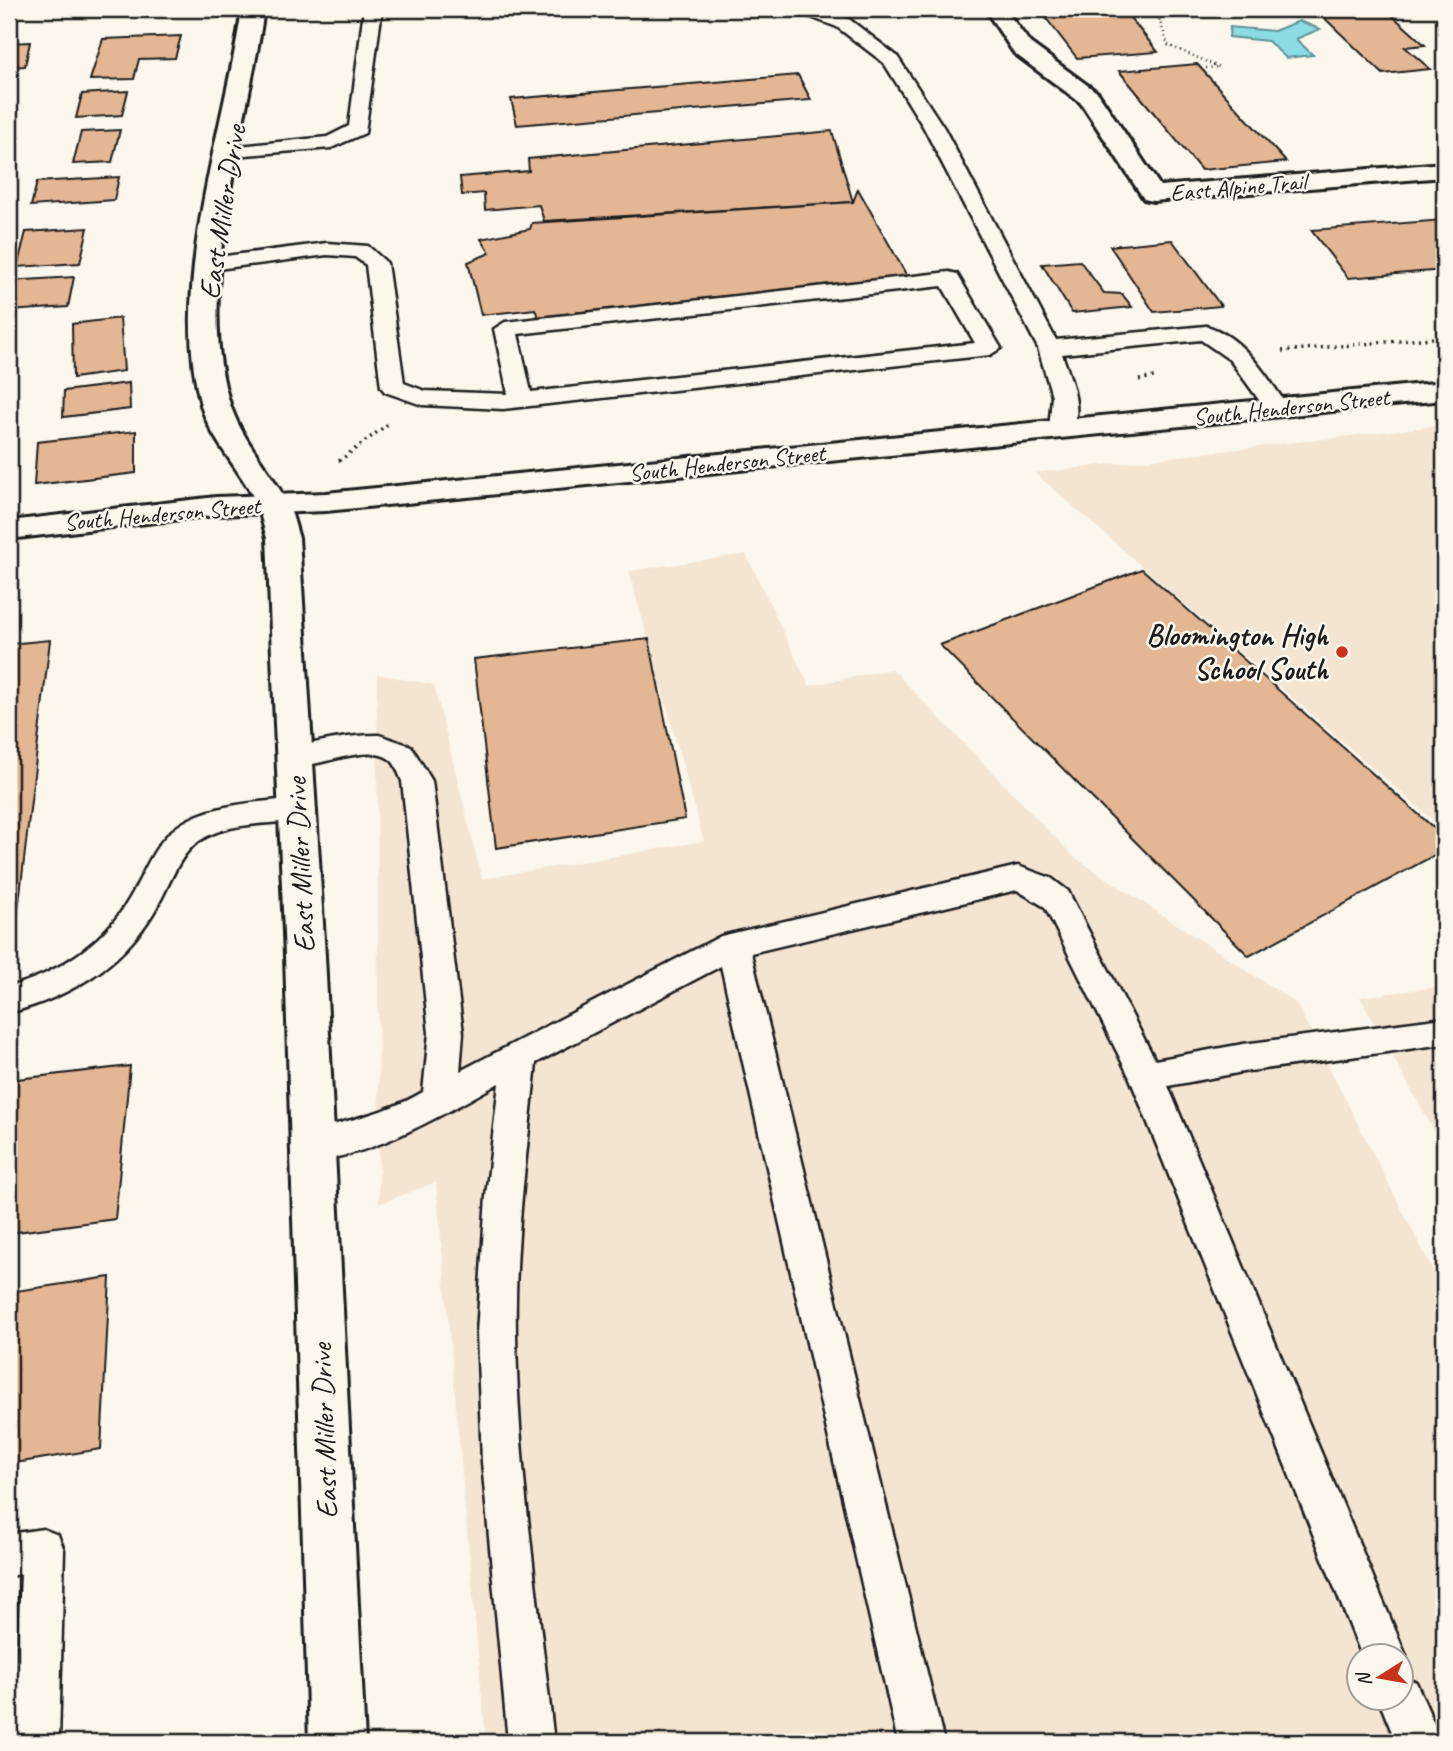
<svg xmlns="http://www.w3.org/2000/svg" width="1453" height="1751" viewBox="0 0 1453 1751" font-family="Caveat,sans-serif">
<rect width="100%" height="100%" fill="#fbf7ec"/>
<filter id="ink" filterUnits="userSpaceOnUse"><feTurbulence type="fractalNoise" baseFrequency=".0143" numOctaves="2"/><feDisplacementMap in="SourceGraphic" scale="14" xChannelSelector="R" yChannelSelector="G"/><feConvolveMatrix kernelMatrix="1 2 1 2 8 2 1 2 1" color-interpolation-filters="sRGB"/></filter>
<g filter="url(#ink)">
<g fill="#f4e4d2" fill-rule="evenodd">
<path d="M 1444,425 L 1444,830 L 1035,473 Z"/>
<path d="M 746,554 L 809,686 L 892,669 L 1074,857 L 1296,1003 L 1444,1292 L 1444,1742 L 486,1742 L 436,1182 L 379,1204 L 377,674 L 434,685 L 482,879 L 704,841 L 629,571 ZM 1358,1656 L 1400,1656 L 1400,1698 L 1358,1698 Z"/>
<path d="M 1444,986 L 1444,1149 L 1360,997 Z"/>
</g>
<path fill="#8bdce4" stroke="#5f8f94" stroke-width="2" d="M 1299,21 L 1320,29 L 1296,39 L 1313,55 L 1286,58 L 1268,41 L 1229,37 L 1230,27 L 1274,31 Z"/>
<g fill="#e3b694" stroke="#1c1c1c" stroke-width="2">
<path d="M 1039,9 L 1123,9 L 1158,52 L 1077,58 Z"/>
<path d="M 1315,9 L 1385,9 L 1425,45 L 1405,47 L 1430,69 L 1383,74 Z"/>
<path d="M 181,36 L 175,58 L 139,59 L 134,79 L 90,80 L 103,39 Z"/>
<path d="M 30,42 L 25,66 L 9,67 L 9,43 Z"/>
<path d="M 1197,64 L 1286,162 L 1201,170 L 1119,71 Z"/>
<path d="M 798,75 L 811,100 L 517,125 L 511,99 Z"/>
<path d="M 128,91 L 122,115 L 76,118 L 82,94 Z"/>
<path d="M 120,130 L 112,162 L 73,164 L 81,132 Z"/>
<path d="M 832,131 L 853,202 L 544,221 L 539,205 L 485,210 L 484,193 L 462,195 L 460,177 L 529,171 L 528,159 Z"/>
<path d="M 119,177 L 114,200 L 31,206 L 37,182 Z"/>
<path d="M 858,189 L 907,276 L 538,317 L 535,309 L 481,315 L 468,262 L 490,253 L 481,239 L 530,229 L 532,223 L 853,202 Z"/>
<path d="M 1444,220 L 1444,270 L 1348,278 L 1311,230 Z"/>
<path d="M 88,228 L 80,263 L 17,267 L 26,232 Z"/>
<path d="M 1172,240 L 1221,306 L 1154,312 L 1110,246 Z"/>
<path d="M 1080,261 L 1104,293 L 1122,294 L 1132,307 L 1072,313 L 1042,264 Z"/>
<path d="M 74,277 L 68,307 L 9,311 L 9,281 Z"/>
<path d="M 120,318 L 124,371 L 73,378 L 72,324 Z"/>
<path d="M 129,383 L 130,409 L 63,417 L 64,391 Z"/>
<path d="M 136,431 L 136,473 L 34,485 L 37,442 Z"/>
<path d="M 1142,569 L 1444,837 L 1444,850 L 1249,956 L 940,645 Z"/>
<path d="M 649,639 L 685,819 L 496,848 L 474,659 Z"/>
<path d="M 50,640 L 15,936 L 9,937 L 9,644 Z"/>
<path d="M 130,1066 L 115,1219 L 9,1233 L 9,1080 Z"/>
<path d="M 110,1277 L 101,1449 L 9,1464 L 9,1292 Z"/>
</g>
<g fill="none" stroke-linecap="round" stroke-linejoin="round">
<g stroke="#1c1c1c" stroke-width="5">
<g id="service">
<path d="M 364,9 L 382,9 L 365,133 L 331,148 L 222,157 L 219,153 L 229,147 L 327,137 L 349,126 Z"/>
<path d="M 798,9 L 821,9 L 849,19 L 897,56 L 944,128 L 1056,340 L 1206,326 C 1244,336 1269,380 1290,410 L 1286,415 L 1270,415 L 1230,360 L 1201,340 L 1062,354 C 1070,377 1085,412 1070,435 L 1052,435 L 1049,430 L 1052,396 L 1038,348 L 924,128 L 884,63 L 837,27 L 800,13 Z"/>
<path d="M 327,243 L 368,246 L 387,263 L 404,383 L 425,391 L 508,394 L 494,329 L 505,322 L 949,272 L 957,274 L 1001,348 L 990,355 L 503,409 L 422,405 L 385,392 L 381,387 L 366,265 L 355,257 L 327,255 L 210,270 L 199,264 L 210,258 ZM 942,286 L 975,343 L 531,392 L 518,334 Z"/>
<path d="M 379,735 L 411,746 L 432,781 L 463,1033 L 460,1071 L 721,936 L 1018,866 L 1051,878 L 1068,891 L 1155,1060 L 1243,1044 L 1444,1018 L 1444,1044 L 1243,1072 L 1168,1086 L 1406,1656 L 1400,1670 L 1400,1656 L 1362,1656 L 1129,1076 L 1045,907 L 1017,890 L 751,953 L 944,1742 L 898,1742 L 721,966 L 536,1063 C 527,1153 514,1244 516,1334 C 518,1470 539,1607 554,1742 L 508,1742 L 482,1462 L 477,1333 L 486,1196 L 499,1083 C 457,1107 346,1173 299,1157 L 294,1146 L 299,1135 C 341,1121 384,1115 423,1092 L 429,1033 L 402,781 C 399,775 397,766 392,761 C 369,739 312,773 284,765 L 279,758 L 284,751 C 314,742 347,735 379,735 Z"/>
<path d="M 297,798 L 308,801 L 312,809 L 308,817 C 273,827 231,819 199,841 C 178,856 171,882 159,903 C 127,963 73,996 9,1013 L 9,987 C 56,974 103,944 128,901 C 144,876 152,844 178,826 C 211,803 258,803 297,798 Z"/>
<path d="M 43,1529 L 58,1535 L 64,1550 L 59,1742 L 13,1742 L 21,1574 L 9,1576 L 9,1534 Z"/>
<path d="M 1400,1676 L 1416,1682 L 1442,1742 L 1396,1742 L 1378,1698 L 1400,1698 Z"/>
</g>
</g>
<g stroke="#1c1c1c" stroke-width="6">
<g id="minor">
<path d="M 242,9 L 264,9 C 248,127 192,293 231,407 C 243,442 271,470 287,503 C 293,514 295,526 299,538 L 325,956 L 365,1742 L 309,1742 L 285,956 L 267,538 C 263,526 261,513 256,502 C 240,469 211,441 201,405 C 168,284 224,131 242,9 Z"/>
<path d="M 985,9 L 1005,9 L 1030,43 L 1098,93 L 1160,186 L 1444,163 L 1444,177 L 1153,201 L 1144,199 L 1081,103 L 1014,53 Z"/>
</g>
</g>
<g stroke="#1c1c1c" stroke-width="6">
<path id="tertiary" d="M 1444,382 L 1444,400 L 326,511 L 216,515 L 9,539 L 9,521 L 216,497 L 326,493 Z"/>
</g>
<g stroke="#1c1c1c" stroke-width="2.5" stroke-dasharray="1 3.5" stroke-linecap="butt">
<path d="M 1204,9 L 1157,13 L 1168,45 L 1219,67 L 1205,68"/>
<path d="M 1248,9 L 1256,16"/>
</g>
<g stroke="#1c1c1c" stroke-width="3.5" stroke-dasharray="2 4.5" stroke-linecap="butt">
<path d="M 1282,351 L 1444,337"/>
<path d="M 1139,380 L 1158,376"/>
<path d="M 339,461 L 388,424"/>
</g>
<use href="#service" fill="#fbf7ec" fill-rule="evenodd"/>
<use href="#minor" fill="#fbf7ec" fill-rule="evenodd"/>
<use href="#tertiary" fill="#fbf7ec" fill-rule="evenodd"/>
</g>
</g>
<circle fill="#c8321e" stroke="#fbf7ec" stroke-width="2.5" cx="1342" cy="652" r="7"/>
<g text-anchor="middle" dominant-baseline="central" stroke-width="5" stroke-linejoin="round" paint-order="stroke">
<g font-size="24" fill="#1c1c1c" stroke="#fbf7ec">
<text transform="translate(1238 187) rotate(-5)">East Alpine Trail</text>
<text transform="translate(1291 407) rotate(-6)">South Henderson Street</text>
<text transform="translate(727 463) rotate(-6)">South Henderson Street</text>
<text transform="translate(162 514) rotate(-5)">South Henderson Street</text>
</g>
<g font-size="30" fill="#1c1c1c" stroke="#fbf7ec">
<text transform="translate(222 212) rotate(-81)">East Miller Drive</text>
<text transform="translate(300 865) rotate(-93)">East Miller Drive</text>
<text transform="translate(324 1431) rotate(-92)">East Miller Drive</text>
</g>
<g font-size="30" font-weight="bold" fill="#1c1c1c" stroke="#fbf7ec" text-anchor="end">
<text x="1328" y="635">Bloomington High<tspan x="1328" dy="34">School South</tspan></text>
</g>
</g>
<rect width="1453" height="1751" fill="none" stroke="#fbf7ec" stroke-width="35"/>
<rect x="18" y="18" width="1418" height="1716" fill="none" stroke="#1c1c1c" stroke-width="2.5" filter="url(#ink)"/>
<g transform="translate(1380 1677) rotate(259)"><circle r="33" fill="#fbf7ec" stroke="#a29f99" stroke-width="2"/>
<path d="M0-5L12 26L0 18L-12 26Z" fill="#c8321e"/>
<text y="-10" font-size="19" font-weight="bold" text-anchor="middle" fill="#1c1c1c">N</text>
</g>
</svg>
